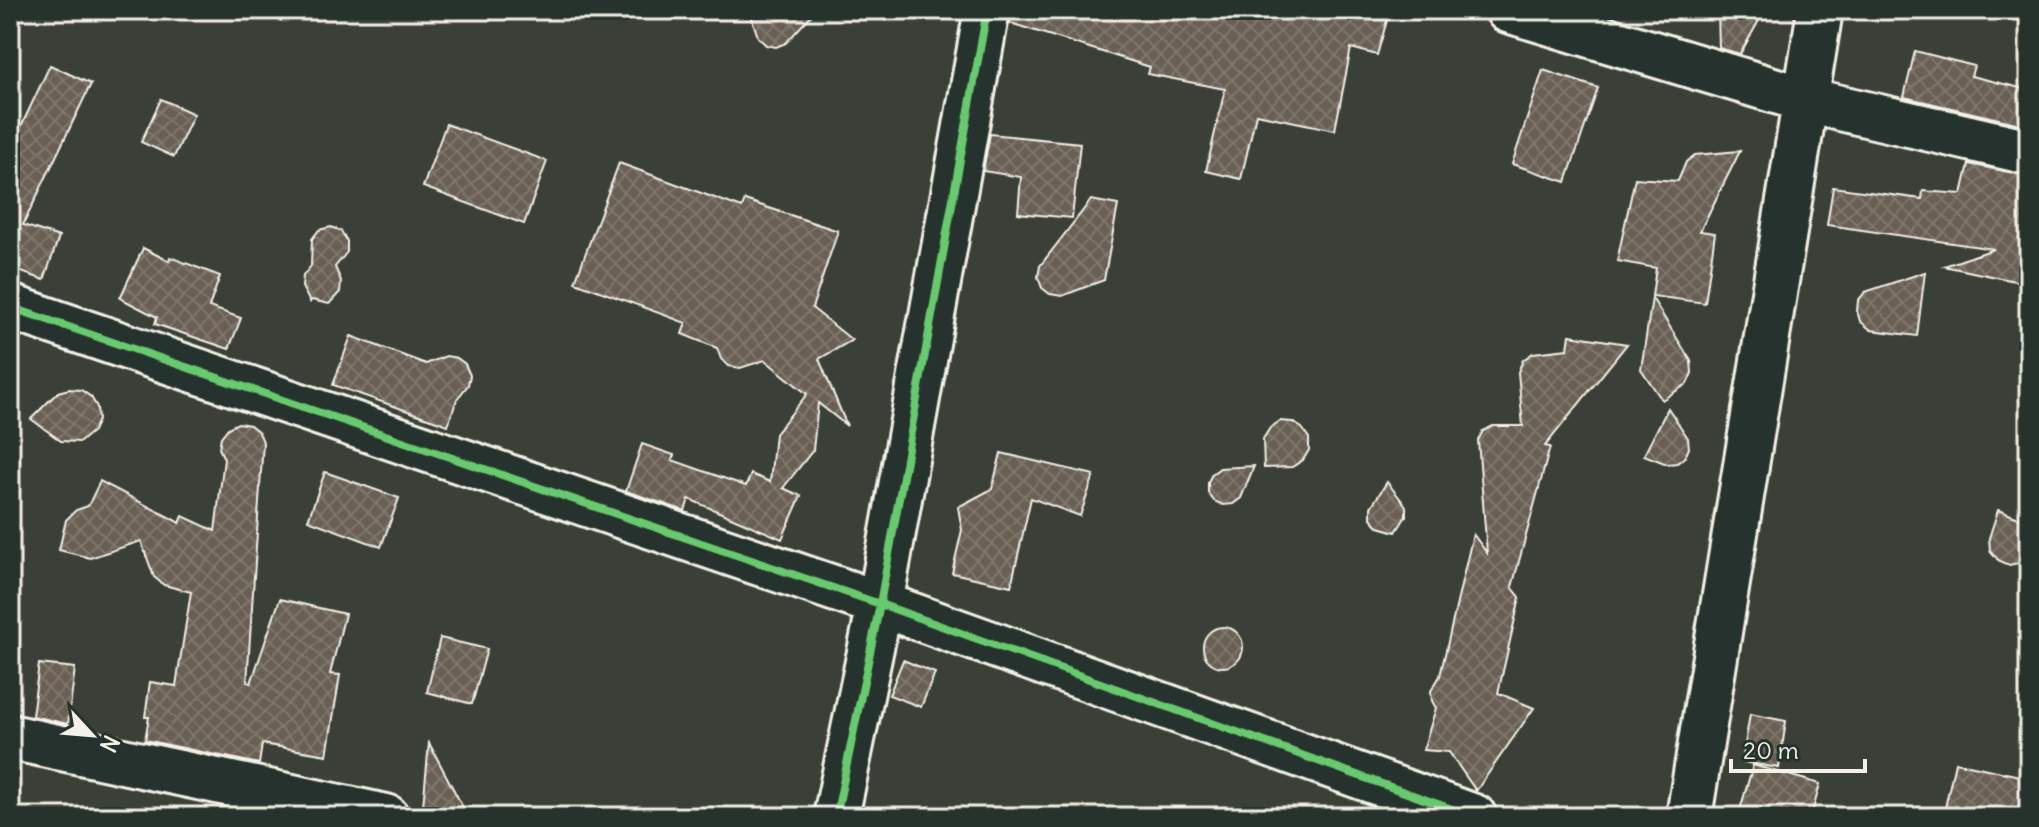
<svg xmlns="http://www.w3.org/2000/svg" width="2039" height="827" viewBox="0 0 2039 827" font-family="Delius,sans-serif">
<defs>
<pattern id="building-cross-hatch" width="8" height="8" patternUnits="userSpaceOnUse" patternTransform="scale(2)"><rect width="8" height="8" fill="#695f53"/><path d="M0 0l8 8M0 8l8-8" fill="none" stroke="#7f766c"/></pattern>
</defs>
<rect width="100%" height="100%" fill="#3a4038"/>
<filter id="ink" filterUnits="userSpaceOnUse"><feTurbulence type="fractalNoise" baseFrequency=".0125" numOctaves="2"/><feDisplacementMap in="SourceGraphic" scale="16" xChannelSelector="R" yChannelSelector="G"/><feConvolveMatrix kernelMatrix="1 2 1 2 8 2 1 2 1" color-interpolation-filters="sRGB"/></filter>
<g filter="url(#ink)">
<g fill="url(#building-cross-hatch)" stroke="#f4f1e8" stroke-width="2">
<path d="M 749,10 L 816,10 L 786,43 L 776,47 L 766,45 L 758,37 Z"/>
<path d="M 1011,10 L 1366,10 L 1388,17 L 1377,55 L 1351,48 L 1335,130 L 1256,114 L 1241,179 L 1206,171 L 1225,89 L 1148,74 L 1150,67 L 1010,23 Z"/>
<path d="M 1718,10 L 1765,10 L 1740,54 L 1719,48 Z"/>
<path d="M 1915,51 L 1974,66 L 1971,76 L 2029,90 L 2029,126 L 1904,97 Z"/>
<path d="M 50,65 L 91,84 L 23,225 L 59,237 L 44,280 L 10,268 L 10,150 Z"/>
<path d="M 1543,70 L 1598,88 L 1566,182 L 1512,164 Z"/>
<path d="M 161,99 L 194,114 L 174,157 L 141,142 Z"/>
<path d="M 446,124 L 547,161 L 524,224 L 423,187 Z"/>
<path d="M 990,134 L 1080,143 L 1072,218 L 1018,213 L 1021,177 L 983,171 Z"/>
<path d="M 1740,151 L 1700,231 L 1715,233 L 1705,303 L 1652,296 L 1656,268 L 1617,261 L 1635,178 L 1678,181 L 1686,162 L 1695,155 Z"/>
<path d="M 619,163 L 742,208 L 745,200 L 838,231 L 812,308 L 852,340 L 819,359 L 847,426 L 818,403 L 813,450 L 783,488 L 801,496 L 782,539 L 689,499 L 685,511 L 626,491 L 642,444 L 674,455 L 672,460 L 746,486 L 751,474 L 770,482 L 775,434 L 807,394 L 765,360 L 740,368 L 729,366 L 721,359 L 717,348 L 682,334 L 686,323 L 575,282 Z"/>
<path d="M 1969,164 L 2029,176 L 2029,284 L 1944,266 L 1994,249 L 1827,225 L 1833,187 L 1922,199 L 1923,191 L 1962,194 Z"/>
<path d="M 1091,200 L 1118,205 L 1104,280 L 1062,296 L 1050,294 L 1042,288 L 1038,277 L 1040,266 Z"/>
<path d="M 331,227 L 341,231 L 347,241 L 347,252 L 335,267 L 341,281 L 340,292 L 329,304 L 311,300 L 310,302 L 302,287 L 303,276 L 311,266 L 312,239 L 319,230 Z"/>
<path d="M 143,248 L 169,261 L 170,257 L 220,276 L 209,307 L 241,318 L 229,349 L 155,324 L 157,317 L 120,298 Z"/>
<path d="M 1925,272 L 1917,336 L 1871,330 L 1860,321 L 1857,311 L 1858,301 L 1865,292 Z"/>
<path d="M 1652,298 L 1691,361 L 1692,373 L 1687,384 L 1662,400 L 1641,369 Z"/>
<path d="M 1570,335 L 1627,344 L 1545,446 L 1550,447 L 1512,587 L 1520,597 L 1498,693 L 1534,708 L 1476,791 L 1449,752 L 1423,750 L 1436,708 L 1432,701 L 1431,691 L 1440,676 L 1473,534 L 1487,553 L 1478,440 L 1483,431 L 1493,426 L 1523,426 L 1518,372 L 1523,360 L 1533,353 L 1568,349 Z"/>
<path d="M 351,336 L 426,364 L 446,356 L 457,358 L 465,364 L 470,375 L 468,385 L 457,399 L 448,425 L 333,385 Z"/>
<path d="M 69,389 L 81,390 L 91,397 L 97,407 L 98,420 L 93,431 L 80,442 L 61,441 L 31,419 L 58,392 Z"/>
<path d="M 1668,408 L 1688,438 L 1689,448 L 1685,457 L 1677,463 L 1667,464 L 1644,455 Z"/>
<path d="M 1280,421 L 1292,422 L 1302,428 L 1309,438 L 1309,450 L 1303,460 L 1292,467 L 1264,468 L 1263,439 L 1270,428 Z"/>
<path d="M 238,423 L 250,425 L 259,432 L 263,442 L 247,682 L 251,683 L 280,599 L 345,614 L 330,674 L 340,675 L 327,755 L 262,744 L 259,764 L 145,740 L 149,717 L 145,717 L 150,682 L 176,686 L 191,592 L 164,585 L 154,577 L 141,541 L 90,558 L 59,550 L 66,520 L 76,510 L 88,506 L 100,481 L 180,523 L 183,516 L 215,531 L 224,459 L 219,448 L 221,437 L 228,428 Z"/>
<path d="M 1001,453 L 1094,475 L 1080,516 L 1031,498 L 1011,586 L 952,573 L 962,530 L 958,507 L 992,489 Z"/>
<path d="M 1254,466 L 1241,498 L 1233,504 L 1223,505 L 1214,501 L 1208,493 L 1208,482 L 1212,474 L 1220,468 Z"/>
<path d="M 325,472 L 399,498 L 381,547 L 308,520 Z"/>
<path d="M 1387,482 L 1406,506 L 1406,516 L 1396,532 L 1379,527 L 1371,518 L 1371,507 Z"/>
<path d="M 1998,510 L 2029,522 L 2029,561 L 2009,565 L 1998,560 L 1990,550 L 1989,538 Z"/>
<circle cx="1223" cy="647" r="20"/>
<path d="M 440,638 L 487,649 L 472,704 L 427,692 Z"/>
<path d="M 903,660 L 935,673 L 921,707 L 889,695 Z"/>
<path d="M 39,664 L 75,668 L 68,724 L 32,716 Z"/>
<path d="M 1750,714 L 1786,721 L 1779,768 L 1742,762 Z"/>
<path d="M 429,743 L 468,817 L 422,817 Z"/>
<path d="M 1955,762 L 2029,778 L 2029,817 L 1943,817 Z"/>
<path d="M 1753,765 L 1820,784 L 1811,817 L 1738,817 Z"/>
</g>
<g fill="none" stroke-linecap="round" stroke-linejoin="round">
<g stroke="#f4f1e8" stroke-width="50">
<g id="minor">
<path d="M 1508,10 L 1806,100 L 2029,152"/>
<path d="M 10,307 L 880,604 L 1474,817"/>
<path d="M 10,737 L 386,817"/>
<path d="M 836,817 L 880,604 L 987,10"/>
<path d="M 1689,817 L 1820,10"/>
</g>
</g>
<use href="#minor" stroke="#26332d" stroke-width="44"/>
<g stroke="#26332d" stroke-width="13">
<g id="cycleway">
<path d="M 10,307 L 880,604 L 1474,817"/>
<path d="M 836,817 L 880,604 L 987,10"/>
</g>
</g>
<use href="#cycleway" stroke="#67ca6e" stroke-width="8"/>
</g>
</g>
<rect width="2039" height="827" fill="none" stroke="#26332d" stroke-width="40"/>
<rect x="20" y="20" width="1999" height="787" fill="none" stroke="#f4f1e8" stroke-width="3" filter="url(#ink)"/>
<g transform="translate(92 735) rotate(116)" stroke="#26332d" stroke-width="6" paint-order="stroke">
<path d="M0-6L14 30L0 20L-14 30Z" fill="#f4f1e8"/>
<text y="-12" font-size="22" font-weight="bold" text-anchor="middle" fill="#f4f1e8">N</text>
</g>
<path d="M1731 759v12h134v-12" fill="none" stroke="#f4f1e8" stroke-width="4"/>
<text x="1743" y="759" font-size="24" fill="#f4f1e8" stroke="#26332d" stroke-width="6" paint-order="stroke">20 m</text>
</svg>
